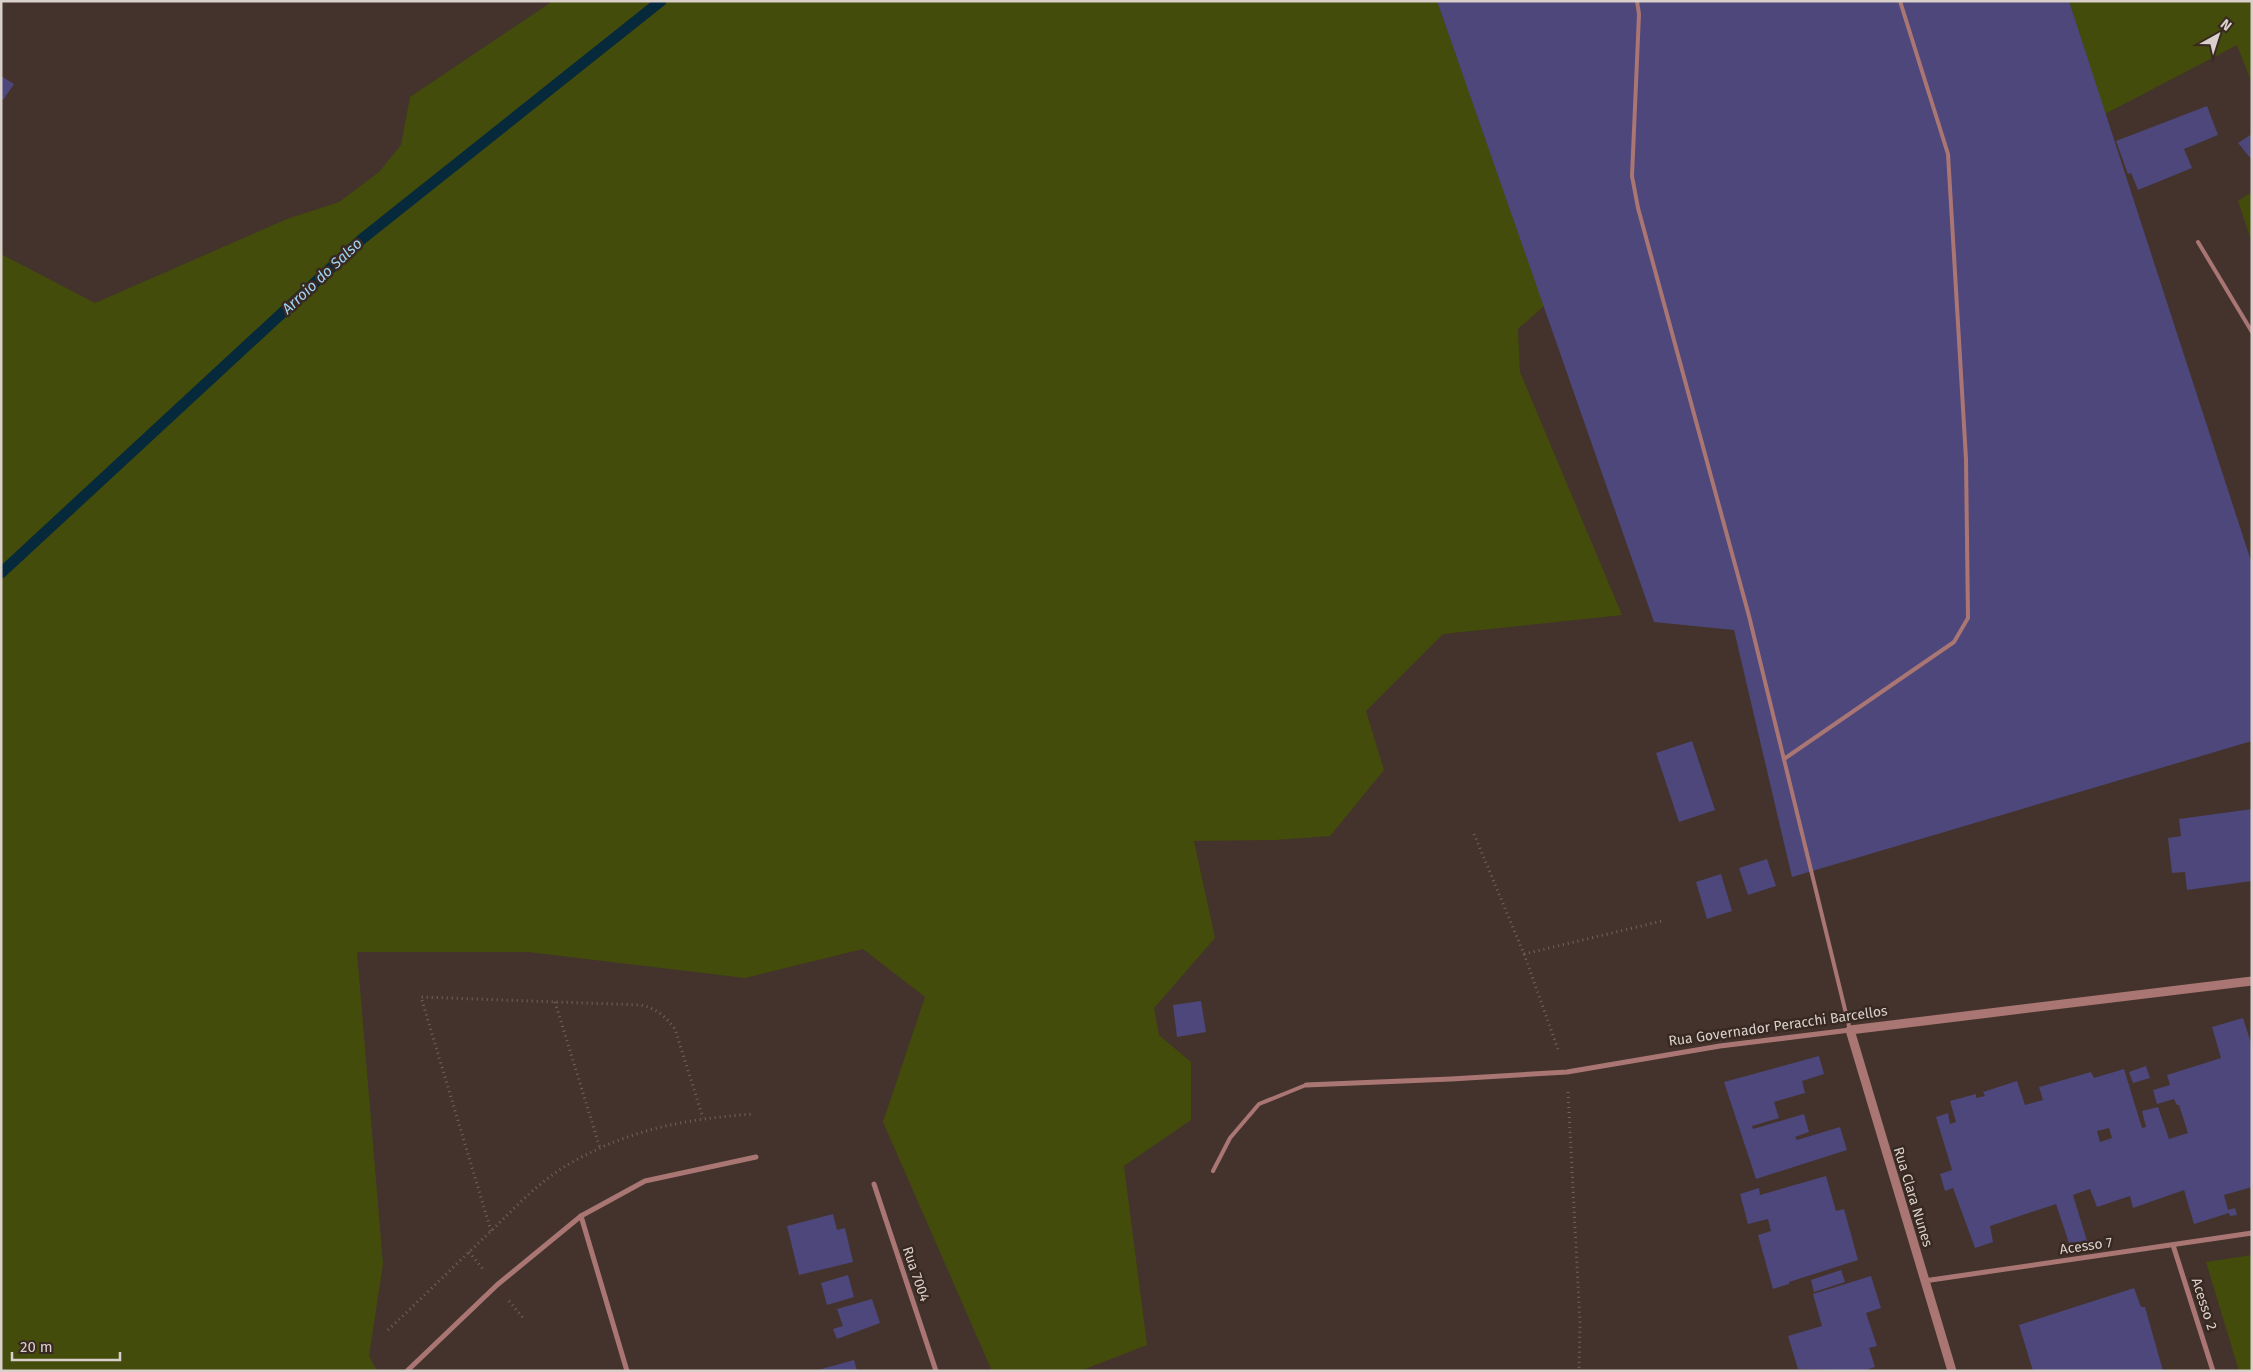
<svg xmlns="http://www.w3.org/2000/svg" width="2253" height="1372" viewBox="0 0 2253 1372" font-family="'Fira Sans',sans-serif">
<rect width="100%" height="100%" fill="#43332c"/>
<g fill="#434c0b">
<path d="M 553,1 L 1437,1 L 1544,306 L 1518,329 L 1520,372 L 1622,615 L 1443,634 L 1366,711 L 1384,770 L 1330,836 L 1275,840 L 1194,841 L 1215,938 L 1154,1008 L 1159,1035 L 1191,1062 L 1191,1120 L 1124,1166 L 1147,1345 L 1080,1371 L 992,1371 L 883,1122 L 925,997 L 863,949 L 745,978 L 528,952 L 357,952 L 383,1264 L 369,1356 L 377,1371 L 1,1371 L 1,254 L 95,303 L 287,219 L 339,202 L 379,172 L 401,145 L 410,97 Z"/>
<path d="M 2069,1 L 2252,1 L 2252,83 L 2237,45 L 2105,114 Z"/>
<path d="M 2252,192 L 2252,243 L 2238,201 Z"/>
<path d="M 2252,1255 L 2252,1371 L 2239,1371 L 2206,1262 Z"/>
</g>
<g fill="none" stroke-linecap="round" stroke-linejoin="round">
<path stroke="#06293b" stroke-width="11" d="M 1,573 L 362,239 L 661,1"/>
</g>
<g fill="#4d477b" fill-rule="evenodd">
<path d="M 1437,1 L 2069,1 L 2252,564 L 2252,741 L 1792,877 L 1734,630 L 1654,622 Z"/>
<path d="M 1,76 L 14,84 L 3,100 L 1,99 Z"/>
<path d="M 2207,106 L 2218,135 L 2184,149 L 2192,168 L 2138,190 L 2131,173 L 2128,174 L 2116,141 Z"/>
<path d="M 2252,134 L 2252,160 L 2238,143 Z"/>
<path d="M 1692,741 L 1715,810 L 1679,822 L 1656,753 Z"/>
<path d="M 2252,809 L 2252,881 L 2187,890 L 2185,872 L 2172,873 L 2168,838 L 2181,836 L 2179,819 Z"/>
<path d="M 1767,859 L 1776,886 L 1748,895 L 1739,868 Z"/>
<path d="M 1721,874 L 1732,911 L 1707,919 L 1696,882 Z"/>
<path d="M 1201,1001 L 1206,1032 L 1177,1037 L 1173,1005 Z"/>
<path d="M 2243,1018 L 2252,1046 L 2252,1187 L 2224,1195 L 2228,1210 L 2235,1208 L 2237,1215 L 2230,1216 L 2229,1213 L 2194,1224 L 2184,1190 L 2133,1208 L 2130,1196 L 2097,1207 L 2090,1189 L 2073,1195 L 2087,1241 L 2069,1243 L 2056,1204 L 1990,1226 L 1993,1242 L 1975,1248 L 1953,1188 L 1945,1191 L 1940,1174 L 1952,1170 L 1936,1117 L 1948,1113 L 1950,1124 L 1956,1122 L 1950,1101 L 1976,1094 L 1976,1098 L 1985,1096 L 1983,1092 L 2017,1081 L 2025,1105 L 2043,1100 L 2039,1087 L 2091,1072 L 2094,1078 L 2124,1069 L 2142,1128 L 2146,1127 L 2142,1111 L 2158,1107 L 2169,1139 L 2188,1133 L 2179,1105 L 2177,1105 L 2174,1099 L 2157,1104 L 2153,1090 L 2170,1085 L 2167,1075 L 2221,1058 L 2212,1027 ZM 2109,1128 L 2112,1138 L 2100,1142 L 2097,1131 Z"/>
<path d="M 1819,1056 L 1824,1074 L 1802,1081 L 1805,1093 L 1774,1102 L 1779,1118 L 1752,1126 L 1753,1129 L 1804,1114 L 1809,1132 L 1795,1137 L 1797,1140 L 1840,1127 L 1847,1150 L 1756,1179 L 1724,1082 Z"/>
<path d="M 2146,1066 L 2150,1078 L 2133,1083 L 2129,1072 Z"/>
<path d="M 1826,1176 L 1836,1211 L 1844,1209 L 1858,1260 L 1789,1282 L 1789,1284 L 1773,1289 L 1758,1235 L 1771,1231 L 1768,1219 L 1748,1224 L 1740,1194 L 1759,1188 L 1760,1195 Z"/>
<path d="M 833,1214 L 837,1230 L 845,1228 L 853,1262 L 799,1275 L 787,1226 Z"/>
<path d="M 1841,1270 L 1845,1282 L 1814,1292 L 1811,1280 Z"/>
<path d="M 848,1275 L 854,1297 L 827,1305 L 821,1283 Z"/>
<path d="M 1871,1276 L 1881,1308 L 1866,1313 L 1877,1346 L 1869,1348 L 1875,1367 L 1862,1371 L 1798,1369 L 1788,1336 L 1822,1326 L 1813,1294 Z"/>
<path d="M 2134,1288 L 2141,1307 L 2145,1307 L 2163,1371 L 2033,1371 L 2019,1325 Z"/>
<path d="M 872,1299 L 880,1323 L 837,1339 L 833,1329 L 843,1326 L 837,1309 Z"/>
<path d="M 854,1360 L 857,1371 L 818,1371 L 818,1370 Z"/>
</g>
<g fill="none" stroke-linecap="round" stroke-linejoin="round">
<g stroke="#72635d" stroke-width="3" stroke-dasharray="1 4" stroke-linecap="butt">
<path d="M 1474,834 L 1524,954 L 1559,1052"/>
<path d="M 1524,954 L 1662,921"/>
<path d="M 555,1002 L 600,1148"/>
<path d="M 1568,1092 L 1580,1323 L 1579,1371"/>
<path d="M 491,1231 L 421,997 L 640,1005 C 656,1008 665,1016 675,1029 L 703,1118"/>
<path d="M 469,1252 L 483,1269"/>
<path d="M 509,1301 L 524,1319"/>
<path d="M 388,1330 C 422,1298 455,1265 489,1233 C 514,1209 538,1182 569,1164 C 630,1129 685,1119 753,1114"/>
</g>
<g stroke="#aa7673" stroke-width="4">
<path d="M 1637,1 L 1639,14 L 1632,176 L 1638,208 L 1749,616 L 1850,1030"/>
<path d="M 2198,242 L 2252,332"/>
<path d="M 1784,759 L 1954,642 L 1968,618 L 1966,459 L 1948,154 L 1900,1"/>
<path d="M 1213,1171 L 1230,1138 L 1259,1104 L 1306,1085"/>
</g>
<g stroke="#aa7673" stroke-width="5">
<path d="M 1306,1085 L 1451,1079 L 1567,1072 L 1720,1046 L 1850,1030"/>
<path d="M 874,1184 L 936,1371"/>
<path d="M 581,1216 L 627,1371"/>
<path d="M 2173,1245 L 2213,1371"/>
<path d="M 1924,1281 L 2252,1233"/>
<path d="M 407,1371 L 497,1285 L 581,1216 L 645,1181 L 756,1157"/>
</g>
<path stroke="#aa7673" stroke-width="9" d="M 1952,1371 L 1850,1030 L 2252,981"/>
</g>
<g text-anchor="middle" dominant-baseline="central" stroke-width="5" stroke-linejoin="round" paint-order="stroke">
<g font-size="14" fill="#dad0cb" stroke="#382922">
<text transform="translate(1778 1026) rotate(-8)">Rua Governador Peracchi Barcellos</text>
<text transform="translate(1913 1197) rotate(73)">Rua Clara Nunes</text>
<text transform="translate(2086 1246) rotate(-8)">Acesso 7</text>
<text transform="translate(916 1274) rotate(71)">Rua 7004</text>
<text transform="translate(2204 1304) rotate(72)">Acesso 2</text>
</g>
<g font-size="15" font-style="italic" fill="#a1d4f4" stroke="#382922">
<text transform="translate(322 276) rotate(-43)">Arroio do Salso</text>
</g>
</g>
<rect width="2253" height="1372" fill="none" stroke="#dad0cb" stroke-width="5"/>
<g transform="translate(2218 35) rotate(39)" stroke="#382922" stroke-width="4" paint-order="stroke">
<path d="M0-4L9 19L0 12L-9 19Z" fill="#dad0cb"/>
<text y="-8" font-size="14" font-weight="bold" text-anchor="middle" fill="#dad0cb">N</text>
</g>
<path d="M12 1352v8h108v-8" fill="none" stroke="#dad0cb" stroke-width="2.5"/>
<text x="20" y="1352" font-size="15" fill="#dad0cb" stroke="#382922" stroke-width="4" paint-order="stroke">20 m</text>
</svg>
